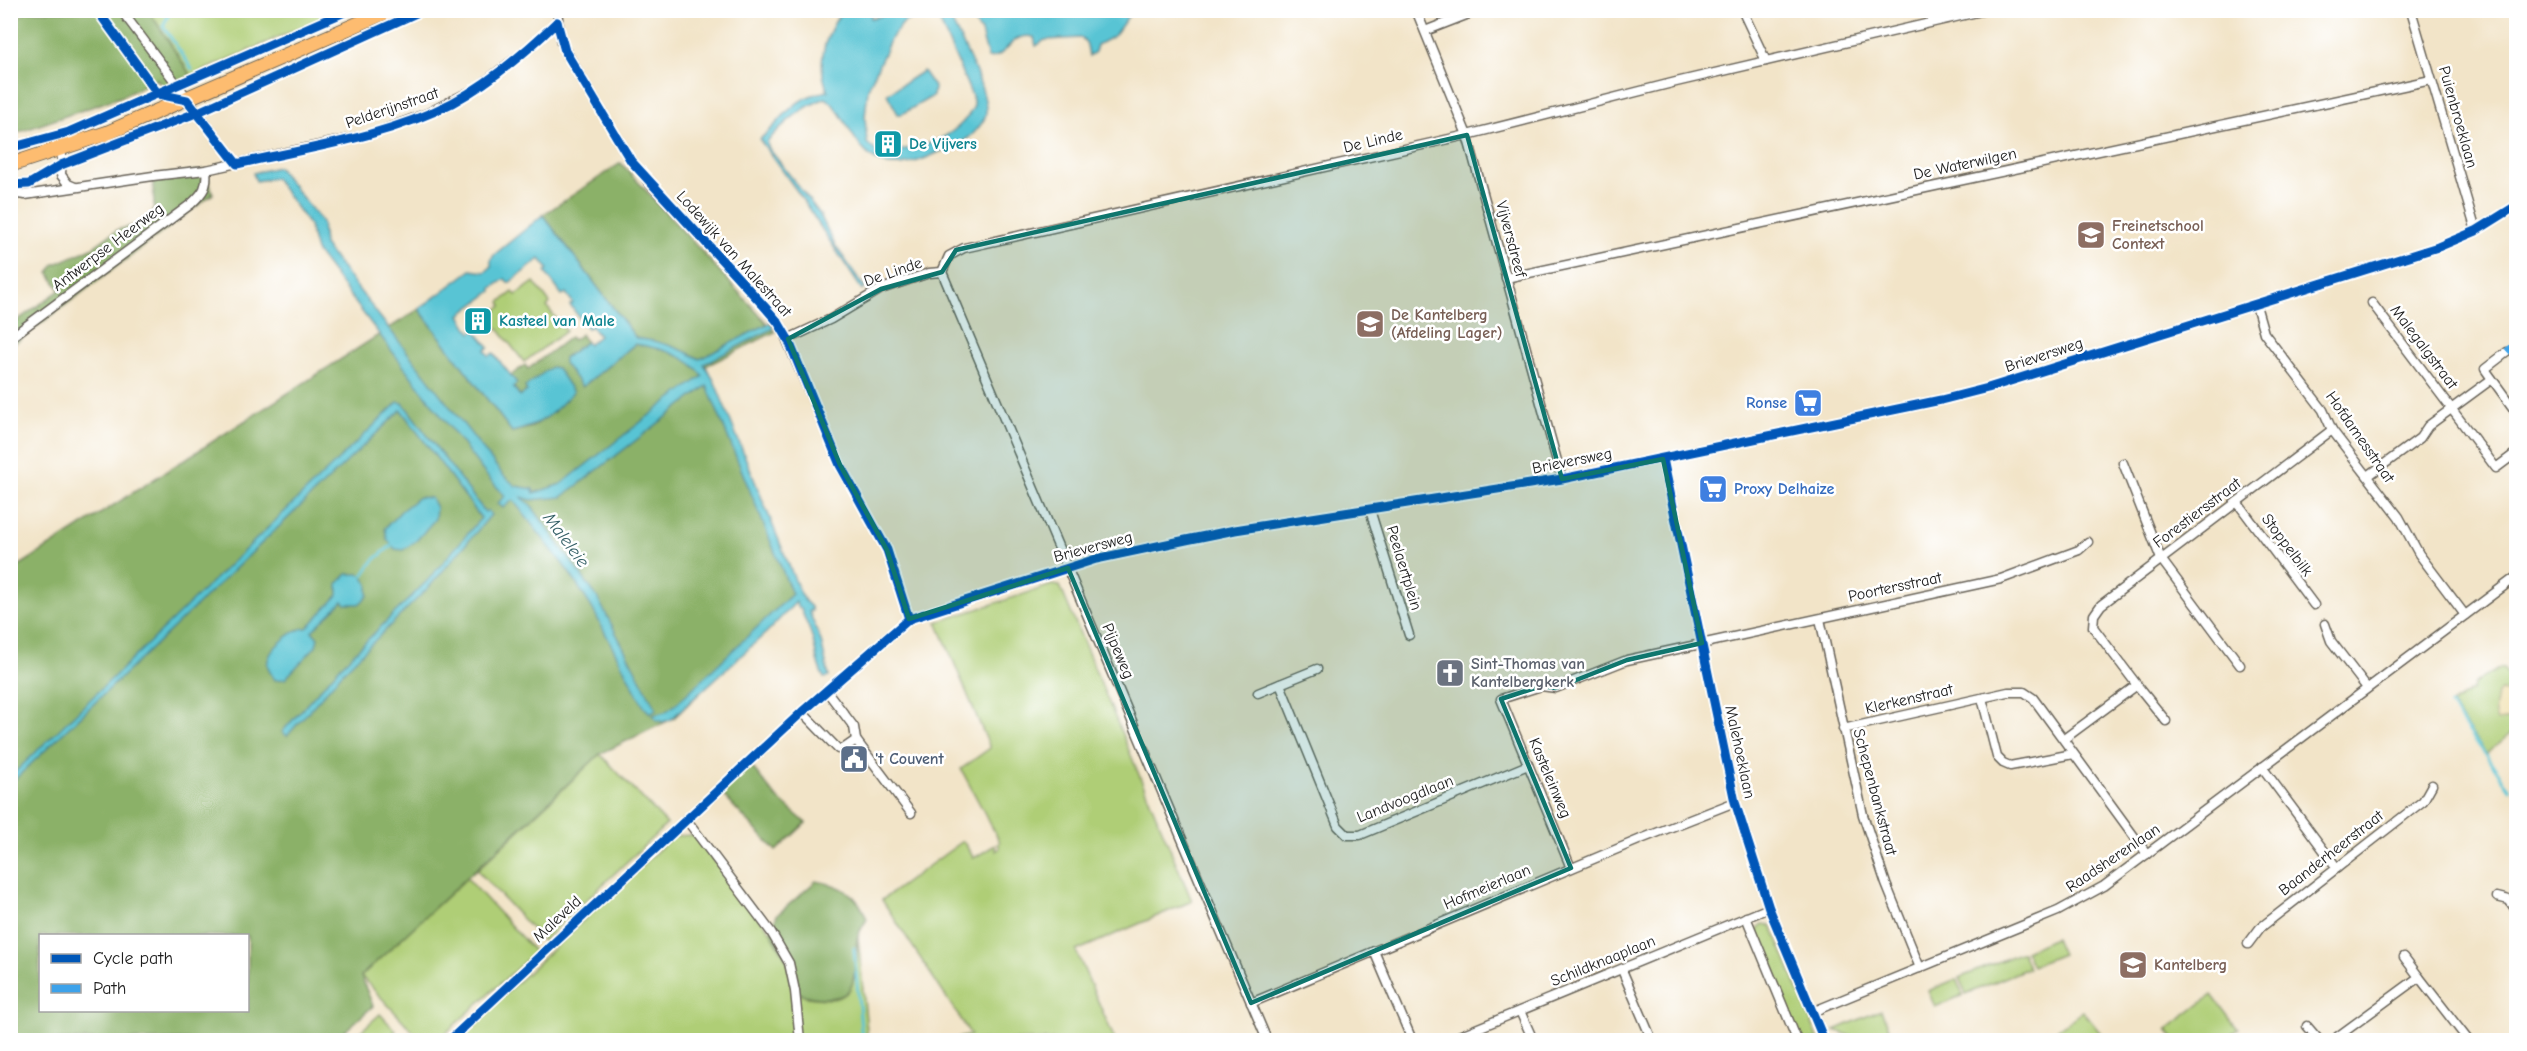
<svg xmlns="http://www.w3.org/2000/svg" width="2527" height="1051" viewBox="0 0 2527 1051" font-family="'Comic Neue',sans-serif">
<rect width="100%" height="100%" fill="#fff"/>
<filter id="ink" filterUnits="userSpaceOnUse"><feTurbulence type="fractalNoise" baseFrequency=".0167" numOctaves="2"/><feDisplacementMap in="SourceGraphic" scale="12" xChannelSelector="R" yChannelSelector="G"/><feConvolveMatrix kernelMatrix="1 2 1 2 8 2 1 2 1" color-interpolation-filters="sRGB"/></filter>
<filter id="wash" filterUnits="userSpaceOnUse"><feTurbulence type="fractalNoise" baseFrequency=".008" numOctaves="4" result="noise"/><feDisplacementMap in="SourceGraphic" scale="24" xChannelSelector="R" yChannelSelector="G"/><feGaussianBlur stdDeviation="1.35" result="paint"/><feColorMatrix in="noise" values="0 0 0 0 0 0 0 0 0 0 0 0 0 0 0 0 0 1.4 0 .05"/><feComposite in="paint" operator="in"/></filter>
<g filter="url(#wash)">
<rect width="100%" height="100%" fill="#f2e4c8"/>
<g fill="#afce76" stroke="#667549" stroke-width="1.5">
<path d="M 149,11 L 338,11 L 191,76 Z"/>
<path d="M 534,282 L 550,303 L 547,307 L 566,331 L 524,362 L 488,316 L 502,306 L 500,302 L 513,292 L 516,295 Z"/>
<path d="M 1052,585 L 1060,586 L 1192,901 L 1076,951 L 1115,1040 L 949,1040 L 971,1035 L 882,900 L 963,841 L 974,858 L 995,845 L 996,851 L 1000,848 L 998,844 L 1000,842 L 961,769 L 990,748 L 937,622 Z"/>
<path d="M 2500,668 L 2503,668 L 2516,686 L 2516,729 L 2486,754 L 2451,704 L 2473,690 L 2474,684 C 2483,677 2491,674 2500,668 Z"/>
<path d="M 600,754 L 667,824 L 543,941 L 477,870 Z"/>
<path d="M 694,835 L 771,932 L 807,997 C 817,998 832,1001 840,997 C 860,988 856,955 858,937 L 868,1040 L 456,1040 L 673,836 Z"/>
<path d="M 467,878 L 535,952 L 438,1040 L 421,1040 L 361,976 Z"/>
<path d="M 1762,924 L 1770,925 L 1773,929 L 1819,1040 L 1800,1040 L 1756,932 Z"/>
<path d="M 2055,938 L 2062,954 L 2032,966 L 2025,951 Z"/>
<path d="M 2022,952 L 2028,968 L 1966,994 L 1959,978 Z"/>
<path d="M 1956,979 L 1963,995 L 1935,1007 L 1928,991 Z"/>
<path d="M 2212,995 L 2238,1029 L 2222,1040 L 2175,1040 L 2167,1030 Z"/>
<path d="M 1881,1010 L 1894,1040 L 1860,1040 L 1835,1030 Z"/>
<path d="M 2083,1011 L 2106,1040 L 2043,1040 Z"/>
<path d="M 380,1014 L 396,1031 L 385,1040 L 351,1040 Z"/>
</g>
<g fill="#8bb167" stroke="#546642" stroke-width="1.5" fill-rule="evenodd">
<path d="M 27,11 L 149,11 L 191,76 L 163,88 L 157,79 L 123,96 L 11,135 L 10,23 Z"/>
<path d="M 621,163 L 775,332 L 706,366 L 798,599 L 674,718 L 600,754 L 361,976 L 373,1006 L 335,1040 L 11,1040 L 11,571 L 419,309 L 512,432 L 532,427 L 555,411 L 525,387 L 528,390 L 520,396 L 513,386 L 516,382 L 510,376 L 525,365 L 528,369 L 570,337 L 573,340 L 581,334 L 586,342 L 565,357 L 582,387 L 635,344 L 636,338 L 543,215 ZM 40,936 L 248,936 L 248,1010 L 40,1010 Z"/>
<path d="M 206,170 L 213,194 L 11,346 L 11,325 L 60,290 L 49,273 L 53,265 L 92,248 L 117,230 L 150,221 L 154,207 L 153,176 Z"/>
<path d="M 749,763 L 776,797 L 806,823 L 776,851 L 720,792 Z"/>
<path d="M 816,881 C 842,885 858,894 867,919 C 864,924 860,930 858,936 C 850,959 866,999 827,998 C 815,998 806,997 795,991 L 789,963 L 771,932 L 777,915 Z"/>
</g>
<path fill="#eeda9e" stroke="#857b5d" stroke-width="1.5" d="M 2501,691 L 2509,693 L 2515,715 L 2514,719 L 2497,721 C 2492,710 2496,704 2497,693 Z"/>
<g fill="#59c4d4" stroke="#3a7078" stroke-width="1.5" fill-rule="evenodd">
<path d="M 842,11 L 876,11 L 871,14 L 871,18 L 881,16 L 883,13 L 880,11 L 946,11 C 956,31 993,97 985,117 C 983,123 973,135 968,138 C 960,144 948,148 939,152 C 923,160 899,170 882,163 C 853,152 848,115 826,98 C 802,107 784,122 767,142 L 768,147 L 819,213 L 835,245 L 865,288 L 862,290 L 797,191 L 760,140 C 763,135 769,132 773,127 C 792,106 800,96 828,91 C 815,62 825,35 842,11 ZM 918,16 L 931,17 L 939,20 L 972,96 L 974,106 C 955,143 915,149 878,153 L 867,143 L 865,117 L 868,89 L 891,38 L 904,22 Z"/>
<path d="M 966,11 L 1132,11 L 1114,36 L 1097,45 L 1095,52 L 1089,56 C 1087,50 1089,42 1081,38 L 1045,40 L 1036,46 L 1034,37 C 1008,32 1010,57 988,58 L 981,32 Z"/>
<path d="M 923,71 L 934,87 L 933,96 L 902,114 L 898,114 L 887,94 Z"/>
<path d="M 278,167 L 322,222 L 324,245 L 503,475 L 516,486 L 533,489 L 534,493 L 561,484 L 669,400 L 703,376 C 688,355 660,348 635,344 L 582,387 L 564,363 L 564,358 L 586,342 L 589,344 L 599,336 L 591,326 L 587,328 L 570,305 L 573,303 L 566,293 L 562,295 L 545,272 L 548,269 L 540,259 L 509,283 L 505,279 L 492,288 L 492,291 L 460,315 L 471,333 L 475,330 L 489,347 L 485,350 L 489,356 L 493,353 L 517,383 L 513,387 L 520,396 L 527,391 L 525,387 L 551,367 L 557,368 L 573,392 C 553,414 542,425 512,432 L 419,309 L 471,270 L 485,272 L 491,267 L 491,259 L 495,254 L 543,215 L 636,338 C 660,341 679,347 700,359 L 771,322 L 773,325 L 772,329 L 704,364 L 714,380 L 799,590 L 805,601 L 811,607 L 812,611 L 809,611 L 821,641 L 829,677 L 824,678 C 815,663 816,645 810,631 C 807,623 803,616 801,608 L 797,607 L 796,602 L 767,632 L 670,720 L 663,722 L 656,720 L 653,715 L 665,712 L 675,705 L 792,594 L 707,386 L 562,497 L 531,500 L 521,497 L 530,504 L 597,597 L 656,709 L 650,713 L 644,707 L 592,608 L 569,572 L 513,500 L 503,508 L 498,503 L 505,496 L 486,475 L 316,251 L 309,225 L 275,178 L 256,181 L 253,173 Z"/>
<path d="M 398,402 L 403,403 L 485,512 L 488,510 L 491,515 L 429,587 L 344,671 L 287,736 L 282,732 L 340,667 L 428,580 L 481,518 L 401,410 L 11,783 L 11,776 Z"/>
<path d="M 419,497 L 431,498 L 436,508 L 435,519 L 417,540 L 403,550 L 395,549 L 387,539 L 385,528 L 401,511 Z"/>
<path d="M 347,574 L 360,574 L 368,584 L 368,596 L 359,604 L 346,604 L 343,601 L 312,631 L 318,638 L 316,646 L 285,679 L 275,680 C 270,673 265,665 269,657 C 273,646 296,627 307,628 L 338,595 L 338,583 Z"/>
</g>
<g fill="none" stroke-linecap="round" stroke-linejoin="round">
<g stroke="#59c4d4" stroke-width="3">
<path d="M 171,10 L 163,26 L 192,69"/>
<path d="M 362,577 L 373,561 L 392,545"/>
<path d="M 2450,705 L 2510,789"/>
<path d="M 854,948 L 862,1040"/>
</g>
</g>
</g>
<g filter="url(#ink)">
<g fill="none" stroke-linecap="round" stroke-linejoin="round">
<g stroke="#676258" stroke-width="11">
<g id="street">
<path d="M 121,10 L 237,164"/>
<path d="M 557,10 L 561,42 L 625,152 L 649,183 L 764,306 L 783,331 L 840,465 L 887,550 L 909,619"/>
<path d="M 1416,10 L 1467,135 L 1562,479"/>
<path d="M 1742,10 L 1766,61"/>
<path d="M 2411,10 L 2476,231"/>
<path d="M 1425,31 L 1479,10"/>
<path d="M 62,150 L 61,175 L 68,184 L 75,187"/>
<path d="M 10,193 L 25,195 L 153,176 L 206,170 L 374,133 L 428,113 L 475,89 L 526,50 L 557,22"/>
<path d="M 942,272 L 949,256 L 964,248 L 1467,135 L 1676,82 L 1986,10"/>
<path d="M 942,272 L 1267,1040"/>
<path d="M 1506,278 L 2431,80"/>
<path d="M 2372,303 L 2496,468 L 2516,453"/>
<path d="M 2256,305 L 2264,333 L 2323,410 L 2332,430 L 2399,517 L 2419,554 L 2465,615"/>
<path d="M 10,338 L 191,204 C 203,193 208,187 206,170"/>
<path d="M 788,339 L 831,319 L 881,289 L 929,273 L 942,272"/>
<path d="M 2492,379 L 2485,369 L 2507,352"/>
<path d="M 1663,459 L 1735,802 L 1769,908 L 1824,1040"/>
<path d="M 2123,463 L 2161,559 L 2240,665"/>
<path d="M 2368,476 L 2420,438 L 2428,426 L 2492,379 L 2516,412"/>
<path d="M 2237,502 L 2314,605"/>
<path d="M 1370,510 L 1409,635"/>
<path d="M 1820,619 L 1863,815 L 1886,884 L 1920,968"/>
<path d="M 2325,624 L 2331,641 L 2367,688"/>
<path d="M 1317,669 L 1280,684 L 1338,826 L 1347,835 L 1360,835 L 1528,765"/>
<path d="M 2137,685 L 2166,721"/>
<path d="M 1258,693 L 1280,684"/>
<path d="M 1982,698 L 1997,757 L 2003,763 L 2010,766 L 2073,754"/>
<path d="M 802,712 L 838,749 L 843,749 L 856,740 L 854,727 L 826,690"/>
<path d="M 1843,729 L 2008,692 L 2024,692 L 2033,698 L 2147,854"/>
<path d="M 2064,739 L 2137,685 L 2093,627 L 2094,615 L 2101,605 L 2332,430"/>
<path d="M 856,740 L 911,813"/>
<path d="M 2262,767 L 2337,868"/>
<path d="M 686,819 L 771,932 L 789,963 L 795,991 L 800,1040"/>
<path d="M 1571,868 L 1501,699 L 1541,686 L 1556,688 L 1627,660 L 2001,579 L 2079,550 L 2088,542"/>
<path d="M 2497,897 L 2509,900 L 2516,910"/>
<path d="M 1746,917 L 1797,1040"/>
<path d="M 2248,944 L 2260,928 L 2423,801 L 2432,785"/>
<path d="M 1374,951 L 1412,1040"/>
<path d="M 1622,970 L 1652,1040"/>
<path d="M 2419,977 L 2468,1040"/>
<path d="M 1251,1003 L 1641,839 L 1735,802"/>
<path d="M 1520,1011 L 1533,1040"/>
<path d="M 1812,1012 L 2058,911 L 2104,886 L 2516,577"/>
<path d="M 2307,1026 L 2319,1040"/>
<path d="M 450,1040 L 802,712 L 909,619 L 1096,559 L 1186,540 L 1235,530 L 1562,479 L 1941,400 L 1988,388 L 2438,247 L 2476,231 L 2516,206"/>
<path d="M 1449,1040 L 1769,908"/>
<path d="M 2333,1040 L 2419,977 L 2404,957"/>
</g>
</g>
<g stroke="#676258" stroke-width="16">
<path id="primary" d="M 10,165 L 107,133 L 390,10"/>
</g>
<use href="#street" stroke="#fff" stroke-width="8"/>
<use href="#primary" stroke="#fdbc6f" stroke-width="14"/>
<path stroke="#3da2ea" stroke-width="8" stroke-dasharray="15 8" stroke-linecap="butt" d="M 2507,352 L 2516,345"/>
<g stroke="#fff" stroke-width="13">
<g id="cycleway">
<path d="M 97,10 L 158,94 L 187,100 L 237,164 C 309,148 386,137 452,103 C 491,82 526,52 557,22"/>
<path d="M 557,22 L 565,51 L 631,161 L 764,306 L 778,322 L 788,339 L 840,465 L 887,550 L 909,619"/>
<path d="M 10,148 L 69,132 L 349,10"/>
<path d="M 10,185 L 29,184 L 61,165 L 196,113 L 423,10"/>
<path d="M 1663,459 L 1735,802 L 1769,908 L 1824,1040"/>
<path d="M 450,1040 L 802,712 L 909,619 L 1096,559 L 1186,540 L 1235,530 L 1562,479 L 1941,400 L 1988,388 L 2438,247 L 2476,231 L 2516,206"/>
</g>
</g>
<use href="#cycleway" stroke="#0057b8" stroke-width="9"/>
</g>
</g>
<path fill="#0f766e" fill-opacity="0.2" stroke="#0f766e" stroke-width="4.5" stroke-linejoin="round" d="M 1467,135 L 1562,479 L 1663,459 L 1702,643 L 1627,660 L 1556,688 L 1541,686 L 1501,699 L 1571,868 L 1251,1003 L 1068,568 L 909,619 L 887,550 L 840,465 L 788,339 L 881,289 L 942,272 L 956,250 Z"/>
<defs>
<g id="building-square" transform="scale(1.5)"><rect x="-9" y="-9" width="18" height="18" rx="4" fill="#0f9aa8" stroke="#fff"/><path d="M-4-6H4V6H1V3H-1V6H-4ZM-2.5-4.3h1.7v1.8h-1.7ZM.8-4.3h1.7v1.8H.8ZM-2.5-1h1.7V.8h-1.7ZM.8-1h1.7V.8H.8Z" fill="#fff"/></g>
<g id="school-square" transform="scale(1.5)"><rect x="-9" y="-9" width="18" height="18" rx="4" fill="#8d6e63" stroke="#fff"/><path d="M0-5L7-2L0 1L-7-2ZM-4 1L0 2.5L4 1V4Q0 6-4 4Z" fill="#fff"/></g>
<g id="supermarket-square" transform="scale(1.5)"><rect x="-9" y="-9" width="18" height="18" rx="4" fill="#3f7fe0" stroke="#fff"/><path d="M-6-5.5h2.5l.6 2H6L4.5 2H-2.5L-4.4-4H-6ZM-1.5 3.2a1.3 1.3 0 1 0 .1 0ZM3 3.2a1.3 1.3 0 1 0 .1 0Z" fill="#fff"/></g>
<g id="church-square" transform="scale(1.5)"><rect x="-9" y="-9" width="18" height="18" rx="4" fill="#6b7280" stroke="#fff"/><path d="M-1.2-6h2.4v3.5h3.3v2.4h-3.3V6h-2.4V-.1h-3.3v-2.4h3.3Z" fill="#fff"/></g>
<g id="civic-square" transform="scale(1.5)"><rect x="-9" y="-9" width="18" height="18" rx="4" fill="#5c6f8a" stroke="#fff"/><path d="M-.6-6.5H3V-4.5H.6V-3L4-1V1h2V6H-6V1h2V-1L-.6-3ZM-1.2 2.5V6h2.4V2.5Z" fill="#fff"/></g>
</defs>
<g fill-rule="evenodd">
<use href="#building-square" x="888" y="144"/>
<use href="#school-square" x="2091" y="235"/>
<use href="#building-square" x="478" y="321"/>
<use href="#school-square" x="1370" y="324"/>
<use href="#supermarket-square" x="1808" y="403"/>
<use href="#supermarket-square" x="1713" y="489"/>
<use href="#church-square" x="1450" y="673"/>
<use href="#civic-square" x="854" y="759"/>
<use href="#school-square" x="2133" y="965"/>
</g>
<g text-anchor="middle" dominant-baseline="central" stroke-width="5" stroke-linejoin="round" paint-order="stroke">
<g font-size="16" fill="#1c1c1c" stroke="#fff">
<text transform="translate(392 108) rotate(-19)">Pelderijnstraat</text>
<text transform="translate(2458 117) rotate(74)">Puienbroeklaan</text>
<text transform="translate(1373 141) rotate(-13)">De Linde</text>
<text transform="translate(1965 164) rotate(-12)">De Waterwilgen</text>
<text transform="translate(1511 239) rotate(75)">Vijversdreef</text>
<text transform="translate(108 247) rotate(-37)">Antwerpse Heerweg</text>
<text transform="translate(734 254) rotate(48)">Lodewijk van Malestraat</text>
<text transform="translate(893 272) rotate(-19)">De Linde</text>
<text transform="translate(2424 347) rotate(53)">Malegalgstraat</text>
<text transform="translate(2044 355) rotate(-18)">Brieversweg</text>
<text transform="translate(2360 437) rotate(55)">Hofdamesstraat</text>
<text transform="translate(1572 461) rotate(-11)">Brieversweg</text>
<text transform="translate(2197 513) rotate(-37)">Forestiersstraat</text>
<text transform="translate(2287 545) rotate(53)">Stoppelbilk</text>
<text transform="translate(1093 547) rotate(-15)">Brieversweg</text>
<text transform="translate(1404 568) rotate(73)">Peelaertplein</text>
<text transform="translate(1895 587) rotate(-12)">Poortersstraat</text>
<text transform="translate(1118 651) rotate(67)">Pijpeweg</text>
<text transform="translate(1909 699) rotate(-13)">Klerkenstraat</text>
<text transform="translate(1740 752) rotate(78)">Malehoeklaan</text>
<text transform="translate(1550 778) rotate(67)">Kasteleinweg</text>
<text transform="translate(1875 792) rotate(75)">Schepenbankstraat</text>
<text transform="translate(1405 799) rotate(-22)">Landvoogdlaan</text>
<text transform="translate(2331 853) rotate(-38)">Baanderheerstraat</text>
<text transform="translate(2113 858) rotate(-34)">Raadsherenlaan</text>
<text transform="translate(1487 887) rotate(-23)">Hofmeierlaan</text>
<text transform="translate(557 919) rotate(-43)">Maleveld</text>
<text transform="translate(1603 961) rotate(-22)">Schildknaaplaan</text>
</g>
<g font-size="16" font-weight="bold" fill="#0d838f" stroke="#fff" text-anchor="start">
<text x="909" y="144">De Vijvers</text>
<text x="499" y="321">Kasteel van Male</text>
</g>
<g font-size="16" font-weight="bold" fill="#785e54" stroke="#fff" text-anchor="start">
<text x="2112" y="226">Freinetschool<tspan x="2112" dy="18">Context</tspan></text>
<text x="1391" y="315">De Kantelberg<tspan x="1391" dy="18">(Afdeling Lager)</tspan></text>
<text x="2154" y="965">Kantelberg</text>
</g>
<g font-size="16" font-weight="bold" fill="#366cbe" stroke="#fff" text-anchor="end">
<text x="1787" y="403">Ronse</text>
<text x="1734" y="489" text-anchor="start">Proxy Delhaize</text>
</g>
<g font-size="16" font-weight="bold" fill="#5b616d" stroke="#fff" text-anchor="start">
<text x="1471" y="664">Sint-Thomas van<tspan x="1471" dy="18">Kantelbergkerk</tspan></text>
</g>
<g font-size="16" font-weight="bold" fill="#4e5e75" stroke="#fff" text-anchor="start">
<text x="875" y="759">'t Couvent</text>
</g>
<g font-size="18" font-style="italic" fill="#345f66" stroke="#fff">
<text transform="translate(566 540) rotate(53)">Maleleie</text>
</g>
</g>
<rect width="2527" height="1051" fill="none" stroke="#fff" stroke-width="36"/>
<rect x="39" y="934" width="210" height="78" fill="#ffffff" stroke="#a4a4a4" stroke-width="1.5"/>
<rect x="51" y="954" width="30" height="9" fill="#0057b8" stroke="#a4a4a4" stroke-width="1.5"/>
<text x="93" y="964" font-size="18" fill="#1c1c1c">Cycle path</text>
<rect x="51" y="984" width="30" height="9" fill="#3da2ea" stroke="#a4a4a4" stroke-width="1.5"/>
<text x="93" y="994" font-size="18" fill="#1c1c1c">Path</text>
</svg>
